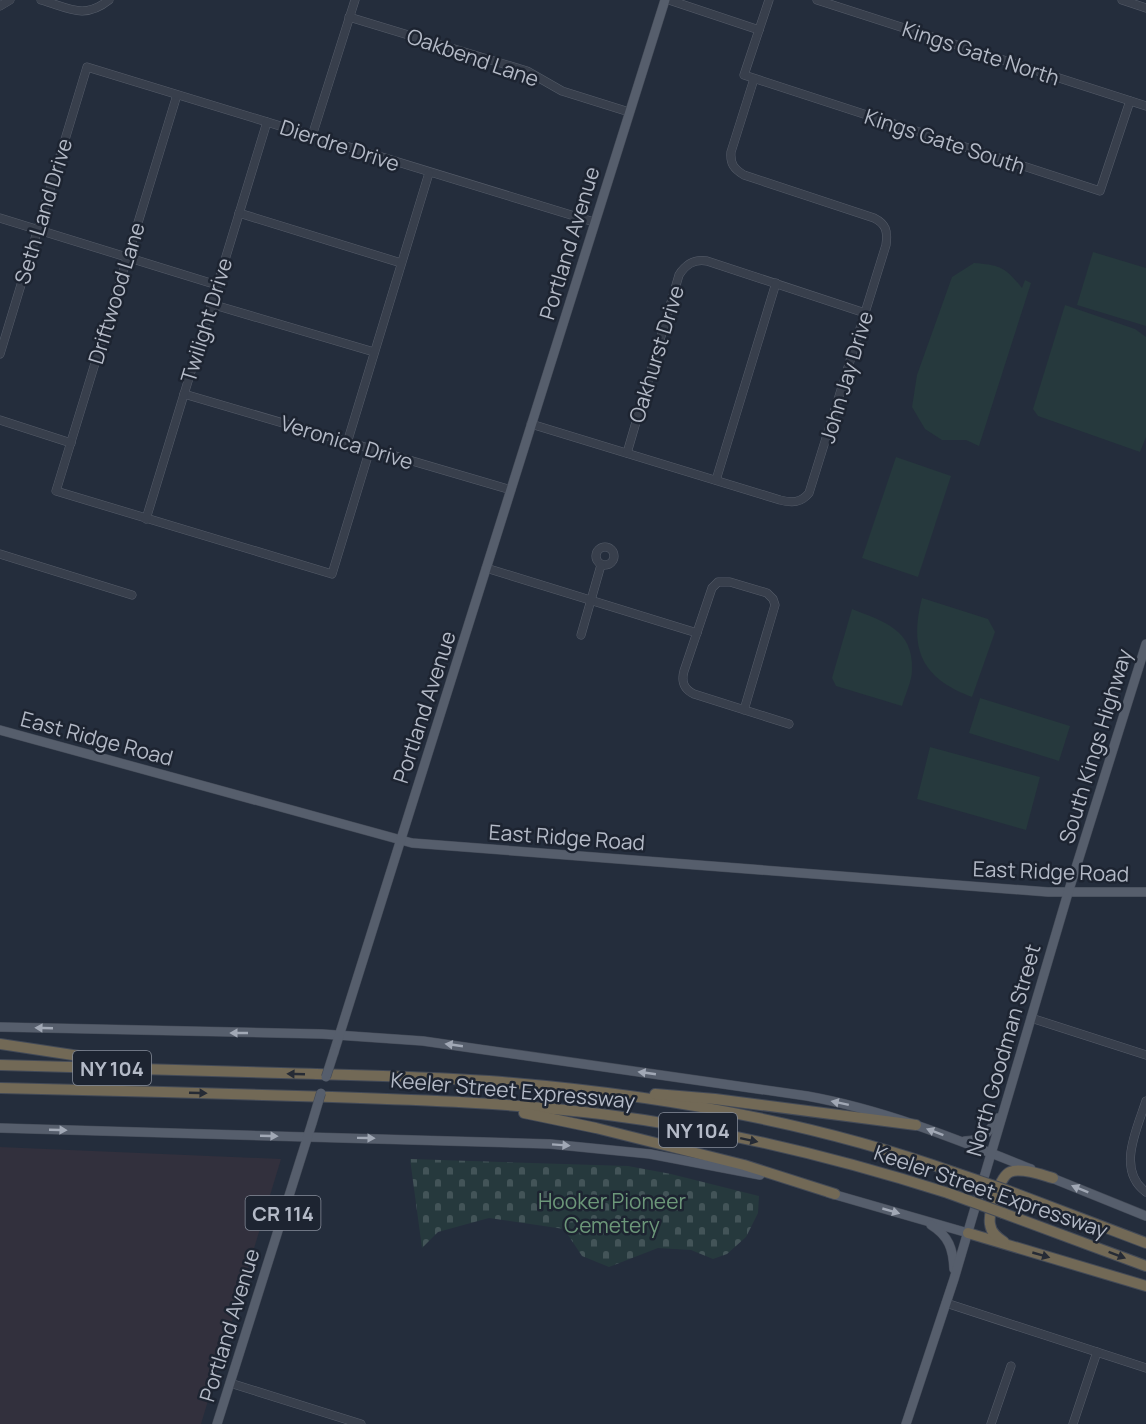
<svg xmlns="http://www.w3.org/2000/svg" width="1146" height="1424" viewBox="0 0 1146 1424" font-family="Manrope,sans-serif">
<defs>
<pattern id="cemetery-stones" width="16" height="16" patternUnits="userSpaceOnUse" patternTransform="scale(1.5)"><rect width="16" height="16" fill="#26393d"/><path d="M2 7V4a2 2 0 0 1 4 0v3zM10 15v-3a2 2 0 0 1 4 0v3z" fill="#435458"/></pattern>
</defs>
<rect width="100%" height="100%" fill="#242d3c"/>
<path fill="#32303d" d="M 0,1147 L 281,1159 L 201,1424 L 0,1424 Z"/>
<path fill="url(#cemetery-stones)" d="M 410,1159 L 628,1166 L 671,1174 L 759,1196 L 758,1213 L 746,1237 L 727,1254 L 713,1259 L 691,1250 L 658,1248 L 609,1267 L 582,1256 L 564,1229 L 489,1218 L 438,1232 L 422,1248 Z"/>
<g fill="#26393d">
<path d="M 1093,252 L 1146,268 L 1146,326 L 1077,305 Z"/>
<path d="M 974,263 C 1000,265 1005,267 1022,288 L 1025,280 L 1031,283 L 979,446 L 966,440 L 942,440 L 925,429 L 912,407 L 917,375 L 952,277 Z"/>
<path d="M 1065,305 L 1135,329 L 1146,337 L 1146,437 L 1140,452 L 1038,416 L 1033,409 Z"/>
<path d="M 896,457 L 951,476 L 918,577 L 862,558 Z"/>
<path d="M 922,598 L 988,619 L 995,632 L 972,697 C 921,678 909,649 922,598 Z"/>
<path d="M 852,609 C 882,621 914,629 912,670 C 912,681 905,695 902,706 L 836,686 L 832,678 Z"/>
<path d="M 980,698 L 1070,726 L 1059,761 L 969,733 Z"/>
<path d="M 930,747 L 1040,777 L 1026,830 L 917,799 Z"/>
</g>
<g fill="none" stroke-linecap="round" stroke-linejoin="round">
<g stroke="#565d6a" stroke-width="9">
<g id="minor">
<path d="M 41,0 C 69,8 84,20 109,0"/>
<path d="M 669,0 L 759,30"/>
<path d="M 769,0 L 744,75 L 1100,191 L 1130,101"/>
<path d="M 817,0 L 1146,106"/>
<path d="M 1122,0 L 1146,8"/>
<path d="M 0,6 L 10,0"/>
<path d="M 349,17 L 527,71 L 562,91 L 629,112"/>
<path d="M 177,95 L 56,491 L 332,574 L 370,449"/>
<path d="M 312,136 L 355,0"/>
<path d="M 239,213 L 401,263"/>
<path d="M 0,218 L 217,285"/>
<path d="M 211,304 L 374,352"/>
<path d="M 0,354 L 87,67 L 594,222"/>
<path d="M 184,394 L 511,490"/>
<path d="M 0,420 L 71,443"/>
<path d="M 531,424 L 780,500 C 792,503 801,503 809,493 L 886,245 C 888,231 886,224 874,218 L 744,175 C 734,169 730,164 731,152 L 754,79"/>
<path d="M 347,443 L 429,173"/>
<path d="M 627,453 L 679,275 C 686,264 694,259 707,261 L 865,313"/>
<path d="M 716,480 L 776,283"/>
<path d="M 146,519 L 267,122"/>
<circle cx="605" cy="556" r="9"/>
<path d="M 0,554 L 132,595"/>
<path d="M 486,568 L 697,633"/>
<path d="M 581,635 L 601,565"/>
<path d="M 744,710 L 775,605 L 773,599 L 767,593 L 730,582 L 718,582 L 712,588 L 684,671 C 681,682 684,689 694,694 L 789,724"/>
<path d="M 1031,1018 L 1146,1055"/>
<path d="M 1146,1101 C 1137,1129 1116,1170 1146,1192"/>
<path d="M 946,1303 L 1146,1368"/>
<path d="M 230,1383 L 361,1424"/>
<path d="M 991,1424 L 1011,1366"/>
<path d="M 1073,1424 L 1097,1352"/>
</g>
</g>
<g stroke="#414855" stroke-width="10">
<g id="major">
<path d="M 0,730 L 412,843 L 1048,892 L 1146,892"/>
<path d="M 0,1027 L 322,1034 L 423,1041 L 807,1096 C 885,1110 958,1140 1031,1169"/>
<path d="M 334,1052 L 665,0"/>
<path d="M 0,1128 L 550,1144 L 650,1154 L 760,1175"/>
<path d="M 965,1141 C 982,1141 989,1132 998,1118"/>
<path d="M 1047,1176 L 1146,1216"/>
<path d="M 829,1193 L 968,1233"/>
<path d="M 931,1225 C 949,1236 953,1249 954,1269"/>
<path d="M 217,1424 L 312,1123"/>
<path d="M 906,1424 L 954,1279 L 1068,893 L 1146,644"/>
</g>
</g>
<g stroke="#434a57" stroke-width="12">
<g id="highway">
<path d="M 0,1044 L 119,1062"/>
<path d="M 0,1065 C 94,1068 187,1070 281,1073 C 350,1075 420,1076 489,1081 C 645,1093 805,1119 953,1172"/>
<path d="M 0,1088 C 111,1091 221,1093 332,1097 C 422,1100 512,1103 601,1114 C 719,1129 835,1157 948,1193"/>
<path d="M 655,1094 L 715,1099 L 916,1125"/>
<path d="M 524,1113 L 596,1128 L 744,1165 L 835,1194"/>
<path d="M 1009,1191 L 1146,1243"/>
<path d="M 1003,1213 L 1146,1266"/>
<path d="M 968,1233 L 1146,1286"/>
<path d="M 1004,1242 C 998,1238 991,1233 990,1224 C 988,1213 1000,1176 1010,1172 C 1021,1167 1042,1175 1053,1178"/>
</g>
</g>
<use href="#minor" stroke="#383f4c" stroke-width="8"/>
<use href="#major" stroke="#565e6c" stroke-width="9"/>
<use href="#highway" stroke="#726956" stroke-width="10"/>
<g stroke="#414855" stroke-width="10" stroke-linecap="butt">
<g id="major-bridge">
<path d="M 326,1077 L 334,1052"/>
<path d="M 312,1123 L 321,1093"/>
</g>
</g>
<g stroke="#434a57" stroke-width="12" stroke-linecap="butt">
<g id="highway-bridge">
<path d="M 953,1172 L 1009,1191"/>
<path d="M 948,1193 L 1003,1213"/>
</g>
</g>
<use href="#major-bridge" stroke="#565e6c" stroke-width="9"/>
<use href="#highway-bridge" stroke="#726956" stroke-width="10"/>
</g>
<defs><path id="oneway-solid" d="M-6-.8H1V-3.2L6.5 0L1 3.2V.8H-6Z" transform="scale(1.5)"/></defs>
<g fill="#a1a8b5">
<use href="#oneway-solid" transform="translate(44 1028) rotate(-178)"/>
<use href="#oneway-solid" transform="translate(239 1033) rotate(-180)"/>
<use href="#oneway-solid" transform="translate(454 1045) rotate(-172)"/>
<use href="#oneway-solid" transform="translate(647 1073) rotate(-172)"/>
<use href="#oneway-solid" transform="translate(840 1103) rotate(-168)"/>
<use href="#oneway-solid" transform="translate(58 1130) rotate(2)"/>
<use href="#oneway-solid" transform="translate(935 1132) rotate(-159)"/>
<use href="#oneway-solid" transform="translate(269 1136) rotate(2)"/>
<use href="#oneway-solid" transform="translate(366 1138) rotate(1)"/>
<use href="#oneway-solid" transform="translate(561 1145) rotate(4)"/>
<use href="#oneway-solid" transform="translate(1080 1189) rotate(-158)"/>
<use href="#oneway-solid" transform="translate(891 1211) rotate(16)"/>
</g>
<g fill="#262b35">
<use href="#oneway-solid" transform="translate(296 1074) rotate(-178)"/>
<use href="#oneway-solid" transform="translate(198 1093) rotate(2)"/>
<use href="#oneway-solid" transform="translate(749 1140) rotate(12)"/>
<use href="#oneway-solid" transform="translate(1041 1255) rotate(16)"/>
<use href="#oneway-solid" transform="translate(1117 1255) rotate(21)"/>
</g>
<g text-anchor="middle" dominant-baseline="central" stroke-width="5" stroke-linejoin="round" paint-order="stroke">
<g fill="#1d2431" stroke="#878d9a" stroke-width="1.5">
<rect x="73" y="1051" width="78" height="34" rx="4.5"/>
<rect x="659" y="1113" width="78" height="34" rx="4.5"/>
<rect x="245.5" y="1196" width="75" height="34" rx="4.5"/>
</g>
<g font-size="20" font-weight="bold" fill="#b4bac7">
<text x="112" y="1068">NY 104</text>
<text x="698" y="1130">NY 104</text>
<text x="283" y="1213">CR 114</text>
</g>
<g font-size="21" fill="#b4bac7" stroke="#1d2431">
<text transform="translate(981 53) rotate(18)">Kings Gate North</text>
<text transform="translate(473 57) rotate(19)">Oakbend Lane</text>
<text transform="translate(945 141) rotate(18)">Kings Gate South</text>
<text transform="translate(340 145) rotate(18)">Dierdre Drive</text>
<text transform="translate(43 211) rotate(-73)">Seth Land Drive</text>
<text transform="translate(569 243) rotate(-73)">Portland Avenue</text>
<text transform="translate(116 293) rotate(-73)">Driftwood Lane</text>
<text transform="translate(206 320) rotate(-73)">Twilight Drive</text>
<text transform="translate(656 354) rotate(-73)">Oakhurst Drive</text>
<text transform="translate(846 377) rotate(-73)">John Jay Drive</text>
<text transform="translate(347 442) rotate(17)">Veronica Drive</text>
<text transform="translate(424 707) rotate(-72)">Portland Avenue</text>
<text transform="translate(97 738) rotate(15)">East Ridge Road</text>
<text transform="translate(1095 746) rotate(-73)">South Kings Highway</text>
<text transform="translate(567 837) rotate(4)">East Ridge Road</text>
<text transform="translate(1051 871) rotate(2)">East Ridge Road</text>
<text transform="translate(1003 1050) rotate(-74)">North Goodman Street</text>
<text transform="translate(513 1090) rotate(5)">Keeler Street Expressway</text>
<text transform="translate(991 1191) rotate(19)">Keeler Street Expressway</text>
<text transform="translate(229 1325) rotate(-73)">Portland Avenue</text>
</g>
<g font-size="21" fill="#6c9779" stroke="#1d2431">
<text x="612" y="1201">Hooker Pioneer<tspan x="612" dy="24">Cemetery</tspan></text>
</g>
</g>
</svg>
